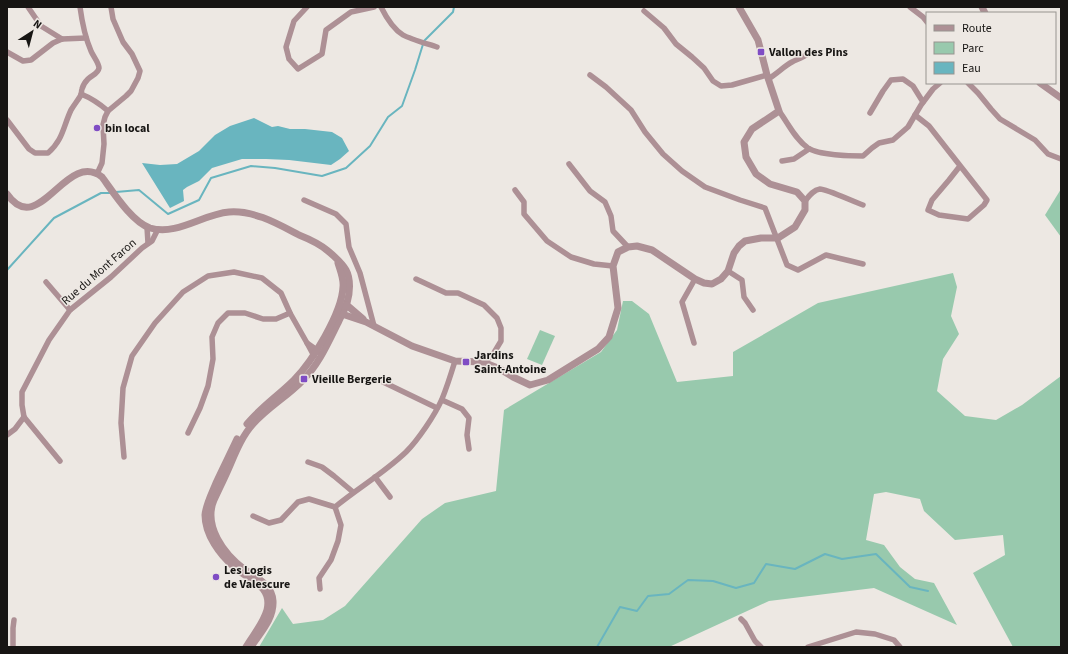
<svg xmlns="http://www.w3.org/2000/svg" width="1068" height="654" viewBox="0 0 1068 654" font-family="'Source Sans 3',sans-serif">
<rect width="100%" height="100%" fill="#ede8e3"/>
<g fill="#98c9ad">
<path d="M 1061,189 L 1061,237 L 1045,215 Z"/>
<path d="M 953,273 L 957,287 L 951,316 L 959,334 L 943,359 L 937,391 L 965,416 L 996,420 L 1022,405 L 1061,376 L 1061,647 L 1013,647 L 973,573 L 1005,555 L 1003,535 L 955,540 L 924,511 L 920,499 L 886,492 L 874,494 L 866,540 L 884,545 L 900,567 L 915,579 L 934,583 L 957,625 L 874,588 L 769,601 L 669,647 L 259,647 L 282,608 L 293,624 L 323,620 L 345,606 L 422,519 L 445,503 L 496,491 L 504,410 L 601,352 L 617,330 L 623,301 L 632,301 L 649,314 L 677,382 L 733,376 L 733,352 L 818,303 Z"/>
<path d="M 540,330 L 555,336 L 542,365 L 527,359 Z"/>
</g>
<path fill="#69b5bf" d="M 254,118 L 272,127 L 278,126 L 290,129 L 305,129 L 332,132 L 342,138 L 349,151 L 340,159 L 331,165 L 289,160 L 266,159 L 242,159 L 212,168 L 199,181 L 187,187 L 183,190 L 184,201 L 170,208 L 142,163 L 160,165 L 177,164 L 199,151 L 215,135 L 230,126 Z"/>
<g fill="none" stroke-linecap="round" stroke-linejoin="round">
<g stroke="#69b5bf" stroke-width="2">
<path d="M 116,192 L 139,190 L 168,214 L 199,200 L 211,178 L 251,166 L 275,168 L 322,176 L 346,168 L 370,146 L 388,117 L 402,106 L 415,70 L 424,41 L 453,12 L 454,7"/>
<path d="M 7,270 L 54,218 L 101,193 L 110,193"/>
<path d="M 597,647 L 620,607 L 637,611 L 648,596 L 669,594 L 688,580 L 713,581 L 736,588 L 754,583 L 766,564 L 795,569 L 825,554 L 842,559 L 876,554 L 910,587 L 928,591"/>
</g>
<g stroke="#ad9095" stroke-width="5.5">
<path d="M 28,7 L 41,26 L 62,39"/>
<path d="M 307,7 L 294,21 L 286,47 L 289,59 L 298,69 L 322,54 L 326,30 L 351,12 L 374,7"/>
<path d="M 381,7 C 386,17 393,29 403,35 C 410,39 428,44 437,47"/>
<path d="M 910,7 L 923,17 L 927,22"/>
<path d="M 644,11 L 664,28 L 676,44 L 692,57 L 704,68 L 713,81 L 721,86 L 732,85 L 767,75"/>
<path d="M 7,52 L 23,61 L 31,60 L 53,43 L 62,39 L 86,38"/>
<path d="M 590,75 L 606,87 L 631,110 L 645,132 L 663,154 L 682,171 L 705,187 L 740,200 L 765,208 L 787,265 L 798,270 L 826,255 L 863,264"/>
<path d="M 768,79 C 777,74 784,66 792,62 C 798,59 804,57 809,53"/>
<path d="M 968,83 L 978,93 L 991,109 L 1000,119 L 1035,140 L 1048,154 L 1061,159"/>
<path d="M 81,94 C 91,98 100,104 108,111"/>
<path d="M 779,111 C 788,123 795,139 808,148 C 819,155 850,156 863,156 L 872,148 L 879,143 L 893,140 L 908,127 L 921,105 L 933,89 L 940,83"/>
<path d="M 870,113 L 883,91 L 891,80 L 903,79 L 913,86 L 923,102"/>
<path d="M 915,115 L 929,126 L 987,200 L 984,205 L 968,219 L 939,215 L 928,210 L 932,200 L 949,180 L 960,166"/>
<path d="M 7,120 L 29,149 L 35,153 L 48,153 C 63,140 63,127 71,110 C 74,105 78,100 81,95 C 82,92 81,92 82,89 C 83,85 86,81 88,79 C 92,75 98,74 99,68 C 99,63 93,56 91,51 C 85,37 82,22 80,7"/>
<path d="M 782,161 L 794,159 L 809,149"/>
<path d="M 569,164 L 590,191 L 605,202 L 611,216 L 613,231 L 628,247"/>
<path d="M 97,174 L 102,163 L 104,144 L 103,125 L 105,117 L 108,111 L 126,96 L 131,91 L 138,78 L 140,71 L 132,54 L 123,42 L 113,19 L 111,7"/>
<path d="M 515,190 L 524,202 L 524,214 L 547,241 L 571,257 L 594,264 L 613,266"/>
<path d="M 304,200 L 336,214 L 346,224 L 349,247 L 360,273 L 374,326"/>
<path d="M 805,201 C 809,196 813,190 820,189 C 827,189 854,202 863,205"/>
<path d="M 147,227 L 148,243"/>
<path d="M 728,271 L 742,280 L 744,297 L 753,310"/>
<path d="M 416,279 L 446,293 L 458,293 L 484,305 L 497,318 L 501,328 L 501,341 L 492,356 L 483,362"/>
<path d="M 46,282 L 70,310"/>
<path d="M 694,343 L 682,302 L 695,279"/>
<path d="M 314,356 L 307,343 L 317,350 L 318,352"/>
<path d="M 379,380 L 437,408"/>
<path d="M 442,400 L 462,409 L 469,418 L 467,435 L 469,449"/>
<path d="M 188,433 L 200,408 L 208,386 L 213,359 L 212,337 L 218,323 L 228,313 L 245,313 L 263,319 L 276,319 L 290,313"/>
<path d="M 7,435 L 15,429 L 24,417"/>
<path d="M 124,457 L 121,423 L 123,388 L 132,356 L 155,323 L 183,292 L 208,276 L 234,272 L 262,278 L 281,293 L 290,313 L 307,343"/>
<path d="M 60,461 L 24,417 L 22,405 L 22,392 L 49,340 L 70,310 L 111,277 L 142,248 L 152,241 L 158,229"/>
<path d="M 308,462 L 322,467 L 334,476 L 353,492"/>
<path d="M 375,477 L 390,497"/>
<path d="M 335,507 C 358,488 384,473 406,452 C 418,440 435,415 442,399 C 447,387 451,374 455,361"/>
<path d="M 253,516 L 269,523 L 281,520 L 298,502 L 309,499 L 335,507"/>
<path d="M 320,589 L 319,578 L 331,560 L 338,541 L 341,525 L 335,507"/>
<path d="M 741,619 L 745,623 L 755,641 L 761,647"/>
<path d="M 13,647 L 13,628 L 14,620"/>
<path d="M 808,647 L 856,632 L 875,634 L 894,640 L 900,647"/>
</g>
<g stroke="#ad9095" stroke-width="7">
<path d="M 982,7 L 985,13"/>
<path d="M 1040,83 L 1061,98"/>
<path d="M 7,194 C 39,240 66,149 102,177 C 113,192 132,222 150,228 C 177,236 203,214 229,212 C 254,210 278,224 299,235 C 309,239 320,244 328,251 C 334,256 342,263 346,270 C 351,279 350,293 347,303 C 345,310 341,316 338,323 C 328,343 319,364 303,380 C 288,396 268,407 253,424 C 243,435 237,449 231,463 C 226,475 220,487 214,500 C 203,526 224,554 244,569 C 256,578 272,584 273,601 C 274,619 260,633 251,647"/>
<path d="M 343,306 L 346,305 L 349,307 L 363,319"/>
<path d="M 342,314 L 366,322 L 412,346 L 455,361 L 483,362 L 500,369 L 513,377 L 530,385 L 548,380 L 598,349 L 609,337 L 618,308 L 613,266 L 618,252 L 628,247 L 637,246 L 652,250 L 695,279 L 704,283 L 712,284 L 721,279 L 728,271 L 734,253 L 739,246 L 745,241 L 761,238 L 778,238 L 795,227 L 805,210 L 805,201 L 797,192 L 770,184 L 756,174 L 746,157 L 744,142 L 752,129 L 779,111 L 767,75 L 758,40 L 739,7"/>
<path d="M 247,424 C 261,407 279,395 294,380 C 312,362 342,313 343,287 C 344,279 340,270 338,263"/>
<path d="M 237,439 C 230,454 223,468 216,483 C 212,493 206,504 205,515 C 205,535 220,555 234,567 C 248,580 273,585 267,610 C 263,624 253,635 246,647"/>
</g>
</g>
<g fill="#7f4cc4" stroke="#ede8e3" stroke-width="1.5">
<rect x="757" y="48" width="8" height="8" rx="2"/>
<circle cx="97" cy="128" r="4"/>
<rect x="462" y="358" width="8" height="8" rx="2"/>
<rect x="300" y="375" width="8" height="8" rx="2"/>
<circle cx="216" cy="577" r="4"/>
</g>
<g text-anchor="middle" dominant-baseline="central" stroke-width="3" stroke-linejoin="round" paint-order="stroke">
<g font-size="12" font-weight="bold" fill="#171513" stroke="#ede8e3" text-anchor="start">
<text x="769" y="52">Vallon des Pins</text>
<text x="105" y="128">bin local</text>
<text x="474" y="355">Jardins<tspan x="474" dy="14">Saint-Antoine</tspan></text>
<text x="312" y="379">Vieille Bergerie</text>
<text x="224" y="570">Les Logis<tspan x="224" dy="14">de Valescure</tspan></text>
</g>
<g font-size="12" fill="#171513" stroke="#ede8e3">
<text transform="translate(99 272) rotate(-41)">Rue du Mont Faron</text>
</g>
</g>
<rect width="1068" height="654" fill="none" stroke="#171513" stroke-width="16"/>
<rect x="926" y="12" width="130" height="72" fill="#ede8e3" stroke="#979490"/>
<rect x="934" y="25" width="20" height="6" fill="#ad9095" stroke="#979490"/>
<text x="962" y="32" font-size="12" fill="#171513">Route</text>
<rect x="934" y="42" width="20" height="12" fill="#98c9ad" stroke="#979490"/>
<text x="962" y="52" font-size="12" fill="#171513">Parc</text>
<rect x="934" y="62" width="20" height="12" fill="#69b5bf" stroke="#979490"/>
<text x="962" y="72" font-size="12" fill="#171513">Eau</text>
<g transform="translate(32 32) rotate(36)" stroke="#ede8e3" stroke-width="3" paint-order="stroke">
<path d="M0-3L7 15L0 10L-7 15Z" fill="#171513"/>
<text y="-6" font-size="11" font-weight="bold" text-anchor="middle" fill="#171513">N</text>
</g>
</svg>
